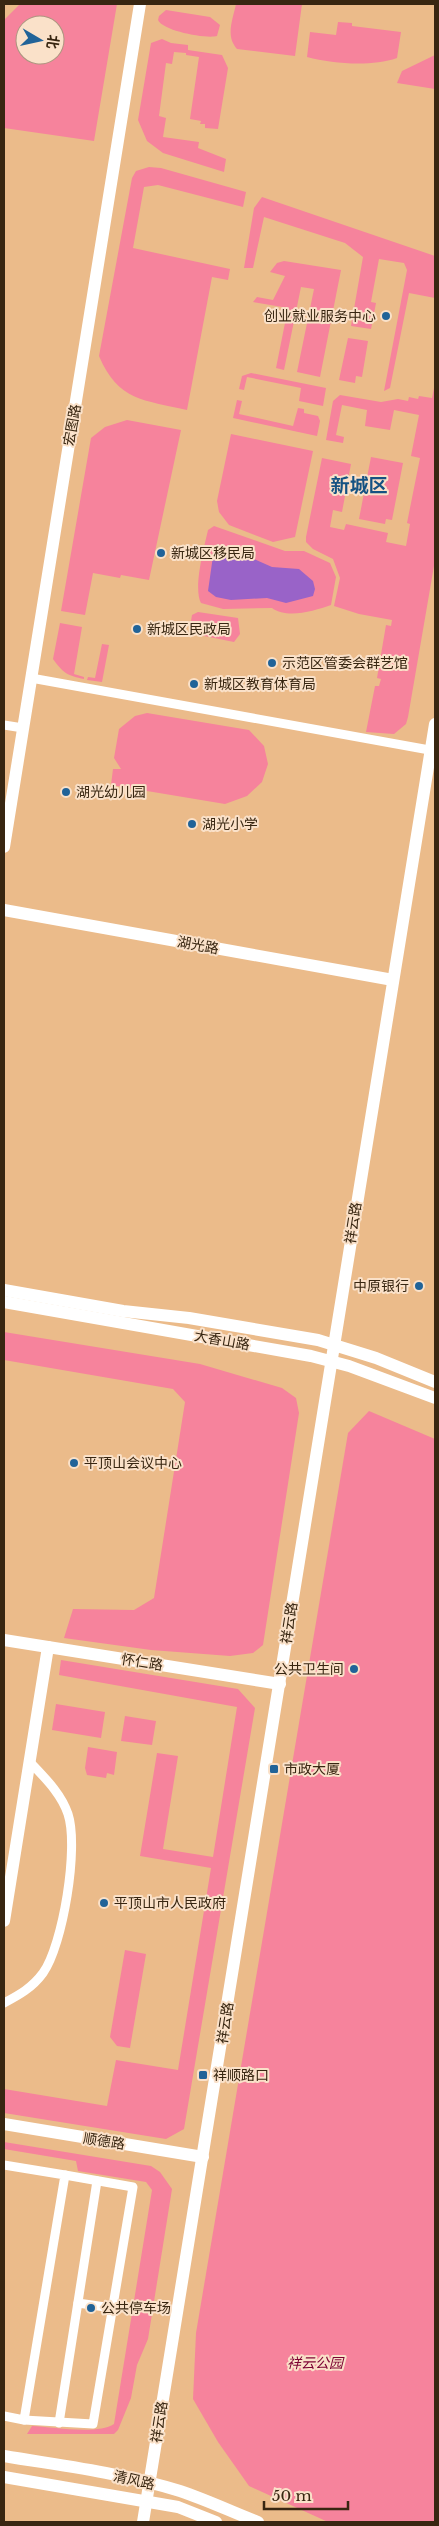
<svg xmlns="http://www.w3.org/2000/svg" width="439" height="2526" viewBox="0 0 439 2526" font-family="'Libre Baskerville','Noto Sans SC',serif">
<rect width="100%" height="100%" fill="#ebbb8a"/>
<g fill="#f6839c" fill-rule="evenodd">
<path d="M 20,4 L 117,4 L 94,141 L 4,128 L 4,20 ZM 25,25 L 55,25 L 55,55 L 25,55 Z"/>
<path d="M 236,4 L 302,4 L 295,56 L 237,49 C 225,36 233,19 236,4 Z"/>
<path d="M 166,10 L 210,17 L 220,25 L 217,36 C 206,39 163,31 158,20 L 159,16 Z"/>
<path d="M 338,22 L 352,23 L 352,26 L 401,32 L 397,58 C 371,67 334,64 307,57 L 310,32 L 336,35 Z"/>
<path d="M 162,39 L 171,43 L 188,45 L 188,50 L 222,55 L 228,68 L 218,129 L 205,128 L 205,124 L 200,124 L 201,121 L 190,119 L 199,57 L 186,55 L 186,53 L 174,52 L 172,64 L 166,63 L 159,116 L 166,118 L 163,137 L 199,142 L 198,148 L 226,159 L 224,172 L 163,153 L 147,141 L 138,120 L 151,43 Z"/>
<path d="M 435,55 L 435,89 L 397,83 L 402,71 Z"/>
<path d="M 149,167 L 161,168 L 246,192 L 243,207 L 158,185 L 144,187 L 133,248 L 230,269 L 228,280 L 212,277 L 187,410 C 144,400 118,401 99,356 L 132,178 L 136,171 Z"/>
<path d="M 262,197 L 435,256 L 435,298 L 409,293 L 390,388 L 384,391 L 407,270 L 404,263 L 379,259 L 371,302 L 376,303 L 371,329 L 351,326 L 363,257 L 345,243 L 264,217 L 253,268 L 244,268 L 254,208 Z"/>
<path d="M 284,261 L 341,270 L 320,377 L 297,372 L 314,289 L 301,287 L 284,370 L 276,368 L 288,308 L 253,302 L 257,297 L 273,300 L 285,276 L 270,272 L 277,263 Z"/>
<path d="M 348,338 L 368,341 L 362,377 L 356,376 L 355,383 L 339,380 Z"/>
<path d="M 251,373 L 326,388 L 323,406 L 299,401 L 301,388 L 247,377 L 244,390 L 239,389 L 242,376 Z"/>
<path d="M 435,383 L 435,560 L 408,717 L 406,724 L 394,734 L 366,732 L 375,686 L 379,686 L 381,679 L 377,678 L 386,625 L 391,626 L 392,620 L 359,614 L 334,606 L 340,578 L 333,559 L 313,549 L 306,542 L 306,537 L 322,458 L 351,464 L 342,512 L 333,510 L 330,527 L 344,530 L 346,524 L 388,533 L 386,542 L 406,546 L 410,524 L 407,523 L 420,458 L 411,456 L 419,415 L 394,410 L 390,430 L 365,426 L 367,410 L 342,405 L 336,435 L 344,437 L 343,443 L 326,440 L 333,401 L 340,395 L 381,402 L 398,399 L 408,401 L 409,397 L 418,399 L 419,396 L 432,398 Z"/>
<path d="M 237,400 L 242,401 L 239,414 L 293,426 L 298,408 L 304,409 L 304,413 L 318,416 L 320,421 L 317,436 L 233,418 Z"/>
<path d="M 127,420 L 181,430 L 149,580 L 121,575 L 120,578 L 93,573 L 85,615 L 61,611 L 91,438 L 105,427 Z"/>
<path d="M 231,434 L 313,451 L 295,537 L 273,542 L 229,525 L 219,512 L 217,501 Z"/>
<path d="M 371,457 L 403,463 L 392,520 L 386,519 L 385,524 L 359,519 Z"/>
<path d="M 214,526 L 285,551 L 304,551 L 330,563 L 336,577 L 331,605 C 314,611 287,619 272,608 L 223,609 L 201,603 C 193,588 204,548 208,530 Z"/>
<path d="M 198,612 L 238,618 L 240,634 L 234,642 L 199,635 L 190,627 L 192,615 Z"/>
<path d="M 60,623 L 82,627 L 74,674 L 84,677 L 84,679 C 68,676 63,673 53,659 Z"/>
<path d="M 102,644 L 109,645 L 102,682 L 87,680 L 88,677 L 95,678 Z"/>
<path d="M 147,713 L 249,730 L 264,746 L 268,764 L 262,782 L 247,796 L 225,804 L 111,785 L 113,769 L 121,769 L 114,758 L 119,729 L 135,716 Z"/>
<path d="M 4,1332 L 200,1364 L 282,1388 L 296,1398 L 299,1413 L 263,1645 L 253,1653 L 230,1656 L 151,1650 L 64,1638 L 73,1609 L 134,1610 L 154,1598 L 185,1402 L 173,1389 L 4,1360 Z"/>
<path d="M 369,1411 L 435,1439 L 435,2522 L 328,2522 L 249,2486 L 218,2442 L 193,2399 L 196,2333 L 348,1433 Z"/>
<path d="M 61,1660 L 238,1689 L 255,1708 L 184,2129 L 166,2139 L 4,2113 L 4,2089 L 107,2106 L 116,2060 L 178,2070 L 211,1868 L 140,1856 L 157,1753 L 178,1756 L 163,1849 L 213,1857 L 237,1707 L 59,1675 Z"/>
<path d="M 56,1704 L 105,1712 L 101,1738 L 52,1730 Z"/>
<path d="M 125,1716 L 156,1721 L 152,1745 L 121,1741 Z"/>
<path d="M 88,1747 L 117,1752 L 114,1775 L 107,1773 L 106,1778 L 87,1775 L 85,1768 Z"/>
<path d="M 125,1950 L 146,1954 L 130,2048 L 117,2046 L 110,2037 Z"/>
<path d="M 4,2142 L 151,2166 L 160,2172 L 172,2189 L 148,2339 L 137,2365 L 131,2398 L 118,2430 L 114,2434 L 27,2434 L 32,2426 C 52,2427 98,2435 114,2424 L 152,2190 L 146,2182 L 78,2171 L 76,2161 L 4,2149 Z"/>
</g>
<path fill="#9963c8" d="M 220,546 L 227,547 L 272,567 L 299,569 L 313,581 L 315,589 L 313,596 L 286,603 L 267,598 L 231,600 L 216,597 L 208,591 L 214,549 Z"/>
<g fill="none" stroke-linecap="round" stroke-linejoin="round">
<g stroke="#fff" stroke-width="9">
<path d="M 31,678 L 435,751"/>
<path d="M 4,725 L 23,728"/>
<path d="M 4,2003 C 19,1995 32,1988 43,1973 C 63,1945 79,1847 68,1814 C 61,1793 44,1777 30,1762"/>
<path d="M 4,2165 L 65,2175 L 24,2420 L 4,2416"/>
<path d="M 78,2303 L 112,2308"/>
<path d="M 24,2420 L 93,2424 L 133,2187 L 65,2175"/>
<path d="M 59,2423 L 97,2181"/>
</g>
<g stroke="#fff" stroke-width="12">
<path d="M 4,847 L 140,4"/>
<path d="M 4,910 L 393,980"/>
<path d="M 4,1290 L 123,1311 L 189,1318 L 318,1340 L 376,1358 L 435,1382"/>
<path d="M 4,1302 L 311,1356 L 349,1366 L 435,1398"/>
<path d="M 4,1640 L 280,1684"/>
<path d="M 4,1921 L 48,1647"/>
<path d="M 4,2124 L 203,2157"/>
<path d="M 4,2456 C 63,2466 123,2473 180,2491 C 207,2500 232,2512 258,2522"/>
<path d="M 4,2477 L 178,2507 L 216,2522"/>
<path d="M 143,2522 L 435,724"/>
</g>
</g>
<g fill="#216398" stroke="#fae1c9" stroke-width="2">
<circle cx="386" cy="316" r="5"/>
<circle cx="161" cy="553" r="5"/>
<circle cx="137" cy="629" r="5"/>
<circle cx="272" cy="663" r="5"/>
<circle cx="194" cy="684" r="5"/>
<circle cx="66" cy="792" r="5"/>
<circle cx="192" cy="824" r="5"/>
<circle cx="419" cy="1286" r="5"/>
<circle cx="74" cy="1463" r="5"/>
<circle cx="354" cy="1669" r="5"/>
<rect x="269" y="1764" width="10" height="10" rx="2.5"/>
<circle cx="104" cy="1903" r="5"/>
<rect x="198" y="2070" width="10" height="10" rx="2.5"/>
<circle cx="91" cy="2308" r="5"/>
</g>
<g text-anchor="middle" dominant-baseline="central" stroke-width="4" stroke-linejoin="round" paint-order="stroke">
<g font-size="14" fill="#382611" stroke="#fae1c9" text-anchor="start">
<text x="376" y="316" text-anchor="end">创业就业服务中心</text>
<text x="171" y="553">新城区移民局</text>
<text x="147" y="629">新城区民政局</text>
<text x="282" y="663">示范区管委会群艺馆</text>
<text x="204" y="684">新城区教育体育局</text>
<text x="76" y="792">湖光幼儿园</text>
<text x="202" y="824">湖光小学</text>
<text x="409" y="1286" text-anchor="end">中原银行</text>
<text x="84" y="1463">平顶山会议中心</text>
<text x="344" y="1669" text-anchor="end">公共卫生间</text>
<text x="284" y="1769">市政大厦</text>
<text x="114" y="1903">平顶山市人民政府</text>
<text x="213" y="2075">祥顺路口</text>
<text x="101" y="2308">公共停车场</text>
</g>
<g font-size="14" fill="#382611" stroke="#fae1c9">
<text transform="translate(72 425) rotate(-80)">宏图路</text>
<text transform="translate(198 945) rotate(10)">湖光路</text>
<text transform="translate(353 1223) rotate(-81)">祥云路</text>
<text transform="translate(222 1340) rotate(10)">大香山路</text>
<text transform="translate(289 1623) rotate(-81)">祥云路</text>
<text transform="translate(142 1662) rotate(9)">怀仁路</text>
<text transform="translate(225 2023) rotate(-81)">祥云路</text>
<text transform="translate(104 2141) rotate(9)">顺德路</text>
<text transform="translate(159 2422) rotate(-81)">祥云路</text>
<text transform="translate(134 2480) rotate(13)">清风路</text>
</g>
<g font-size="14" font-style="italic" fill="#7c0233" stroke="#fae1c9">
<text x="315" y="2363">祥云公园</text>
</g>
<g font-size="19" font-weight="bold" fill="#155282" stroke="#fae1c9">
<text x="359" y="485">新城区</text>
</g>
</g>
<rect width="439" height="2526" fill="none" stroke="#382611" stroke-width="10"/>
<g transform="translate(40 40) rotate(99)"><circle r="24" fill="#fae1c9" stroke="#ac967f"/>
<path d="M0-4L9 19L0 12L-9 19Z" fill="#216398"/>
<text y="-8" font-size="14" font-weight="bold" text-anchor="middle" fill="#382611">北</text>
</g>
<path d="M264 2501v8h84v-8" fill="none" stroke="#382611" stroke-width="2.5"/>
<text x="272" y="2501" font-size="15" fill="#382611" stroke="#fae1c9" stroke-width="4" paint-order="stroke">50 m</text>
</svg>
